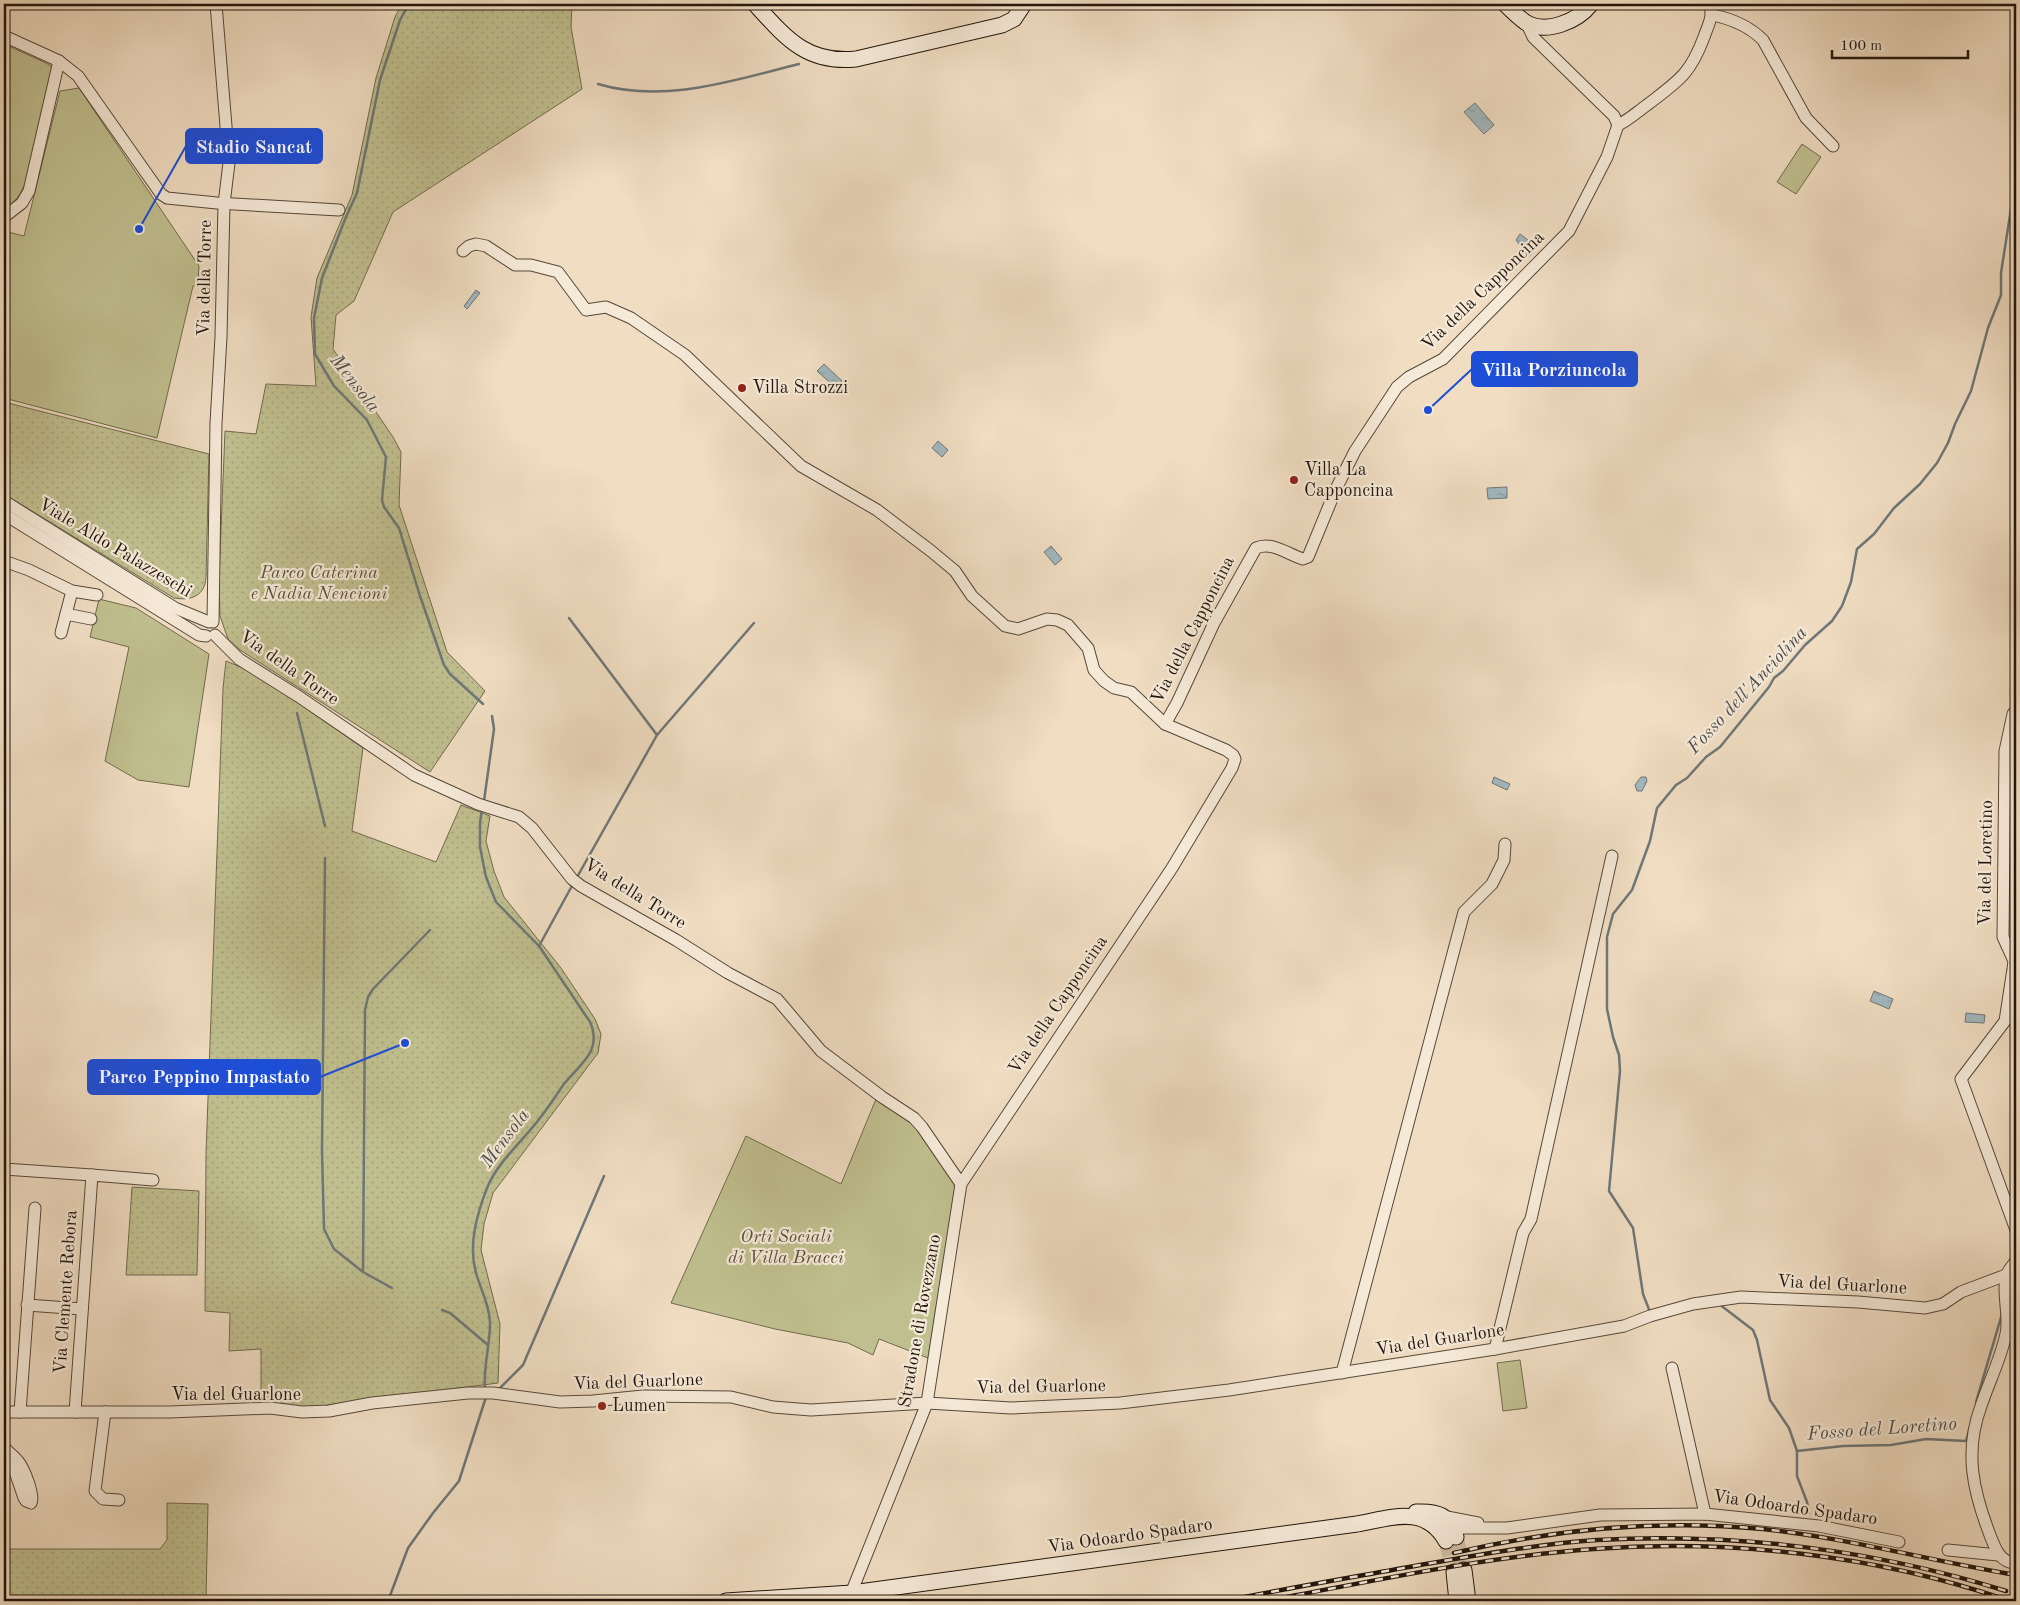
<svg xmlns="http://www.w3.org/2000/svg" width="2020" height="1605" viewBox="0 0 2020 1605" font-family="'Old Standard TT',serif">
<defs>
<pattern id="park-dots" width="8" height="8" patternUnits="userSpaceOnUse" patternTransform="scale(1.25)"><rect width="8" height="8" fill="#c0bf8f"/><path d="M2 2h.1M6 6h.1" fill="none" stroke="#a5a37a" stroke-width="1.8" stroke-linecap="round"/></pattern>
<pattern id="water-ripples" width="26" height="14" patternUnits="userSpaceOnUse" patternTransform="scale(1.25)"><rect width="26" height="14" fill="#a1b8c0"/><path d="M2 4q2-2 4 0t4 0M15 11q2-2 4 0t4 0" fill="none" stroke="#8a9da4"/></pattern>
</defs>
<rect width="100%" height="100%" fill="#f0ddc2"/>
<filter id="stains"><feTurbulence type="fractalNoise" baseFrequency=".004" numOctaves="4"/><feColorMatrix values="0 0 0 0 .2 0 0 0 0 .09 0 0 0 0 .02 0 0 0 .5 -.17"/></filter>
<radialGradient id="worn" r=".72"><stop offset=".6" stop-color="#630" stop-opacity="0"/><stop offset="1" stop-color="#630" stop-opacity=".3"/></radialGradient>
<g fill="#c0bf8f" stroke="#716a4e">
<path d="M 4,44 L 46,63 L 51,66 L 52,70 L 26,181 C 21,194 16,202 4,209 Z"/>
<path d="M 79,88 L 199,266 L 198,285 L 193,286 L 157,438 L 4,398 L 4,231 L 24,236 L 60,91 Z"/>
<path d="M 1802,144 L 1821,157 L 1796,194 L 1777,182 Z"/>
<path d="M 99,599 L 136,608 L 209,654 L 189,787 L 138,780 L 105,761 L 129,647 L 90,637 Z"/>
<path d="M 876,1099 L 914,1124 L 956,1186 L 928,1358 L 879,1339 L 873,1355 L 848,1343 L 775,1329 L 671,1303 L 746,1136 L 841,1184 Z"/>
<path d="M 1520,1360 L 1527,1408 L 1503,1411 L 1497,1363 Z"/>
</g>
<g fill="url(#park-dots)" stroke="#716a4e">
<path d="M 402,4 L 572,4 L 571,27 L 582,89 L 393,212 L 354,301 L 336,315 L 333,349 L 393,437 L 401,452 L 399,505 L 447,652 L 485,691 L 430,772 L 240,650 L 228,639 L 220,616 L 219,579 L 225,431 L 256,434 L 266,384 L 316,386 L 311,317 L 317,278 L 352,195 L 376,78 L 395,17 Z"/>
<path d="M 4,402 L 209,454 L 206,577 C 205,596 191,601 174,598 L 4,494 Z"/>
<path d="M 226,661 L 255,673 L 363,748 L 352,831 L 436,862 L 461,805 L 490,816 L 486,841 L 494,871 L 504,897 L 561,968 L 595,1019 L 601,1034 L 598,1053 L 493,1193 L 484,1224 L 481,1250 L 500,1324 L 498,1383 L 290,1410 L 261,1402 L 261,1349 L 229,1351 L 230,1313 L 205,1311 L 206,1153 L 223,688 Z"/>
<path d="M 132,1187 L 199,1191 L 197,1275 L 126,1275 Z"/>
<path d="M 167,1503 L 208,1504 L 206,1601 L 4,1601 L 4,1549 L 160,1549 L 167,1540 Z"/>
</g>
<g fill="url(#water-ripples)" stroke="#6e7778">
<path d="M 1475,103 L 1494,125 L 1484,134 L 1464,112 Z"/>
<path d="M 1520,234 L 1533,244 L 1534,251 L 1530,256 L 1522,253 L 1522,248 L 1516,240 Z"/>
<path d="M 476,290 L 480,293 L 467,309 L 464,306 Z"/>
<path d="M 824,364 L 842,381 L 836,388 L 817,371 Z"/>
<path d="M 938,441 L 948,450 L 942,457 L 932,448 Z"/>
<path d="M 1507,487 L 1507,498 L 1488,499 L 1487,488 Z"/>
<path d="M 1051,546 L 1062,559 L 1055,565 L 1044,552 Z"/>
<path d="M 1494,777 L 1510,784 L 1507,790 L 1492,783 Z"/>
<path d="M 1641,777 L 1646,777 L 1647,781 L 1642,791 L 1637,791 L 1635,785 Z"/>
<path d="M 1874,991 L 1893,999 L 1889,1009 L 1870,1001 Z"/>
<path d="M 1966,1013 L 1985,1015 L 1984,1023 L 1965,1022 Z"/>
</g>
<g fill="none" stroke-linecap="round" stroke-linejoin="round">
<g stroke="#6e7778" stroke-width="2.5">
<path d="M 409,4 L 400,20 L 380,80 L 357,193 L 346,217 L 322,278 L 314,318 L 315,354 L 334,386 L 367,420 L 386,457 L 382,500 L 384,507 L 399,528 L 420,596 L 444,665 L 450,674 L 483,704"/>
<path d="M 598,84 C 665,104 734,80 799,64"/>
<path d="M 2011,214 L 2016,214"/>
<path d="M 569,618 L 657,735"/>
<path d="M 297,713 L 325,826"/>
<path d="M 484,801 L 494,729 L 492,716"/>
<path d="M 482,809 L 480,823 L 480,847 L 486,877 L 496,902 L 539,946 L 590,1022 C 603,1051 580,1064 564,1084 C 556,1095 549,1107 540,1118 C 523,1141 498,1161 487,1188 C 477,1214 468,1245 476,1273 C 481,1290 490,1307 490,1324 C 490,1346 483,1367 485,1389"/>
<path d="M 325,858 L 322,1151 L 324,1229 L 334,1249 L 363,1272 L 392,1288"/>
<path d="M 576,879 L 657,735 L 754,623"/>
<path d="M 539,946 L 573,884"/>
<path d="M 363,1271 L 365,1010 L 368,997 L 373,989 L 430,930"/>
<path d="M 1719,1304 L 1753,1330 L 1757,1340 L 1770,1400 L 1789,1428 L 1797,1451 L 1797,1476 L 1807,1502 L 1809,1513"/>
<path d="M 442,1310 L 450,1313 L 488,1345"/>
<path d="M 1650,1312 L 1643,1294 L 1633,1228 L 1609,1191 L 1620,1071 L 1619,1055 L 1613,1037 L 1607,1009 L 1607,937 L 1613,914 L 1632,890 L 1650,841 L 1657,808 L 1676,785 L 1687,778 L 1706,757 L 1720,747 L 1769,687 L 1774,678 L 1783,671 L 1805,645 L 1832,621 L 1842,606 L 1851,582 L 1857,549 L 1874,534 L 1894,508 L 1920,484 L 1937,463 L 1948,443 L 1955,424 L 1971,391 L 1988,328 L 2001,295 L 2001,273 L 2016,177"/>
<path d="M 498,1390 L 523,1365 L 604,1176"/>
<path d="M 1976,1402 L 2002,1314"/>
<path d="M 1797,1451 L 1843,1446 L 1891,1445 L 1926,1439 L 1966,1441 L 1970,1427"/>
<path d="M 388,1601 L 408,1548 L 433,1513 L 459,1481 L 486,1397"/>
</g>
<g stroke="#d1bfa7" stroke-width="15" stroke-dasharray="15 8" stroke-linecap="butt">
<path d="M 1456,1537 L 1464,1570"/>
<path d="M 1446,1541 L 1454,1572"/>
</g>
<g stroke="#56483a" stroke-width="13">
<g id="street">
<path d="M 1713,15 C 1732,19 1749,26 1763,40 L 1806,118 L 1833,146"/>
<path d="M 1526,22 L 1533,37 L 1614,116 L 1618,125"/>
<path d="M 4,36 L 59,61 L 78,76 L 161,194 L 167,198 L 217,203 L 339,210"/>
<path d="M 1618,125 C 1629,120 1637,112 1647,105 C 1678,81 1690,75 1704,37 C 1709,23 1713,18 1710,4"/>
<path d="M 4,217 L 22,203 L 29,191 L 59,61"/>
<path d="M 463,251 L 469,246 L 476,244 L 486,246 L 515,265 L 531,265 L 558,272 L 586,310 L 606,307 L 631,318 L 685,355 L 801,466 L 877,510 L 931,551 L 955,571 L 972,596 L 1005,626 L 1018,629 L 1047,619 L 1057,620 L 1068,625 L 1088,648 L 1094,670 L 1104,681 L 1114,688 L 1131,692 L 1165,724 L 1226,750 L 1233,755 L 1235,759 L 1232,768 L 1172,868 L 961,1184 L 927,1403 L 848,1601"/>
<path d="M 4,501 L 175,608 L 209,622"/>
<path d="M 4,514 L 199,635 L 206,636"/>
<path d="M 4,561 L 29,570 L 72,591 L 97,595"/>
<path d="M 66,614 L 91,619"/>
<path d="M 213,622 L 216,423 L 221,337 L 224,204 L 229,163 L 216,4"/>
<path d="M 61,633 L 72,591"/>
<path d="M 215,635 L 239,659 L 298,696 L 414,775 L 478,804 L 519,817 L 532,828 L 572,879 L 581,886 L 676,940 L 728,973 L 777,999 L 821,1051 L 882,1097 L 914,1118 L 922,1127 L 961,1184"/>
<path d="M 2016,710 L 2013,714 L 2005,751 L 2003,937 L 2014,961 L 2013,969 L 2005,1021 L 1961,1079 L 2016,1230"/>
<path d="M 1165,724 L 1177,703 L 1214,623 L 1256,548 C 1272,541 1287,554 1303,559 L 1308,557 L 1336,489 L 1355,451 L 1397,387 L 1409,377 L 1443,359 L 1569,231 L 1607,157 L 1618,125"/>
<path d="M 4,1169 L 92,1175"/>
<path d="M 2016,1261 C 2013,1265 2007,1271 2006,1277 C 2002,1295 2010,1315 2006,1334 C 2001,1358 1989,1382 1981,1406 C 1964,1452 1973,1491 1990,1535 C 1995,1548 2000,1563 2016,1563"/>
<path d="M 27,1305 L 82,1309"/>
<path d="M 1495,1349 L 1523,1233 L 1531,1219 L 1612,856"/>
<path d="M 1672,1368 L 1705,1514"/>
<path d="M 1342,1373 L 1464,912 L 1492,884 L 1504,860 L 1505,844"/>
<path d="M 4,1412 L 170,1412 L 270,1408 L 302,1412 L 329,1411 L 372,1403 L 468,1393 L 493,1393 L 560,1402 L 593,1401 L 643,1396 L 731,1397 L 773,1407 L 811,1410 L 927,1403 L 1011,1408 L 1120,1403 L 1229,1390 L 1495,1349 L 1624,1326 L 1650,1316 L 1693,1304 L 1741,1297 L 1858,1302 L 1925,1308 L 1943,1304 L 1961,1292 L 2006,1275"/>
<path d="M 20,1412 L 35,1208"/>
<path d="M 75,1412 L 92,1175 L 153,1180"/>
<path d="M 105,1412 L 95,1491 L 103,1499 L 119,1500"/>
<path d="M 4,1447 C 8,1452 14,1456 18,1461 C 24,1468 35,1496 31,1503 L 26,1501 L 24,1498 L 13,1466 L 14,1457"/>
<path d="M 1441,1517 L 1442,1516 L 1478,1523"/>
<path d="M 1456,1537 L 1457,1532 L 1461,1528 L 1507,1528 L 1600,1515 L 1705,1514 L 1819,1526 L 1899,1542"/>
<path d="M 1948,1550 L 1998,1555"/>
</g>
</g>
<g stroke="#22160d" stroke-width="17">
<g id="secondary">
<path d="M 755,4 C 785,37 806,64 856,59 L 1002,25 L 1014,19 L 1024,4"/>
<path d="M 1505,4 C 1511,10 1518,17 1525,22 C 1546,35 1578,21 1591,4"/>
<path d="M 1416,1512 C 1439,1511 1449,1515 1456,1537"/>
<path d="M 1464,1570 L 1468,1601"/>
<path d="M 1454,1572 L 1457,1601"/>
<path d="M 726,1601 L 852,1593 L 1357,1524 C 1391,1518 1425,1504 1446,1541"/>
</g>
</g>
<use href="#street" stroke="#f5e9d7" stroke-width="11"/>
<use href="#secondary" stroke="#f5e9d7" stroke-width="15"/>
<g stroke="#22160d" stroke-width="4.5">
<g id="rail">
<path d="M 1454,1553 C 1555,1529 1659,1519 1763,1529 C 1848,1538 1931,1561 2016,1575"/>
<path d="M 1224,1601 C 1289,1588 1354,1577 1420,1565 C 1479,1555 1538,1544 1597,1540 C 1735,1532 1875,1550 2006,1591"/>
<path d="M 1265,1601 C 1374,1581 1483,1557 1594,1549 C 1730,1539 1874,1555 2004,1599"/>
</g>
</g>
<use href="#rail" stroke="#f5e9d7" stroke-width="2.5" stroke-dasharray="8" stroke-linecap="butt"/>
</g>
<g fill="#8f2418" stroke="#f5e9d7" stroke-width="2">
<circle cx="742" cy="388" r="5"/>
<circle cx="1294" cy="480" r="5"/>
<circle cx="602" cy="1406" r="5"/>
</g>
<g text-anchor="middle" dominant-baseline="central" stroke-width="4.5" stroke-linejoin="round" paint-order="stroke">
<g font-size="18" fill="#22160d" stroke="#f5e9d7">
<text transform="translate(205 278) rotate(-89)">Via della Torre</text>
<text transform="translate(1483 291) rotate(-44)">Via della Capponcina</text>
<text transform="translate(115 548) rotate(31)">Viale Aldo Palazzeschi</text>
<text transform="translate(1193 630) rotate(-63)">Via della Capponcina</text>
<text transform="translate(289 668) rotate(35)">Via della Torre</text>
<text transform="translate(1986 863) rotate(-89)">Via del Loretino</text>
<text transform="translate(635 894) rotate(32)">Via della Torre</text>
<text transform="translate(1058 1005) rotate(-56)">Via della Capponcina</text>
<text transform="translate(1842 1285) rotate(3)">Via del Guarlone</text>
<text transform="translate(66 1292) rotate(-86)">Via Clemente Rebora</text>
<text transform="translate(920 1321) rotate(-80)">Stradone di Rovezzano</text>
<text transform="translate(1440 1340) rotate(-9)">Via del Guarlone</text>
<text transform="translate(638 1382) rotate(-2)">Via del Guarlone</text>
<text transform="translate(1041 1387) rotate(-1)">Via del Guarlone</text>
<text x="236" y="1395">Via del Guarlone</text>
<text transform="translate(1795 1508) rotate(8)">Via Odoardo Spadaro</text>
<text transform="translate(1130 1536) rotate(-8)">Via Odoardo Spadaro</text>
</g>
<g font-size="18" fill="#22160d" stroke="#f5e9d7" text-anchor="start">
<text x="752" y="388">Villa Strozzi</text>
<text x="1304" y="470">Villa La<tspan x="1304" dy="21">Capponcina</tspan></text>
<text x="612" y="1406">Lumen</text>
</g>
<g font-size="18" font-style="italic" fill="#59513a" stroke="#f5e9d7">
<text x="319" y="573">Parco Caterina<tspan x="319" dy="21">e Nadia Nencioni</tspan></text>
<text x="786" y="1237">Orti Sociali<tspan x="786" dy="21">di Villa Bracci</tspan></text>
</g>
<g font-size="19" font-style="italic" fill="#4e4f4c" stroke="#f5e9d7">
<text transform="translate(354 384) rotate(52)">Mensola</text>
<text transform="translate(1748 691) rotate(-47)">Fosso dell'Anciolina</text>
<text transform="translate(506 1139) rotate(-53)">Mensola</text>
<text transform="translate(1882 1430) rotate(-4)">Fosso del Loretino</text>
</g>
</g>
<path fill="none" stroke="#1d4ed8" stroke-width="2" d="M139 229L186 146M1428 410L1472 369M405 1043L320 1077"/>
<g fill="#1d4ed8" stroke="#f5e9d7" stroke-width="2">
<circle cx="139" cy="229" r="5"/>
<circle cx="1428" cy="410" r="5"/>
<circle cx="405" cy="1043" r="5"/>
</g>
<g fill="#1d4ed8" stroke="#1d4ed8" stroke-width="2">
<rect x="186" y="129" width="136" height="34" rx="5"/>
<rect x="1472" y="352" width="165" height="34" rx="5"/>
<rect x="88" y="1060" width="232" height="34" rx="5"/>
</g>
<g font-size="19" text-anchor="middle" font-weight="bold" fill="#fff">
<text x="254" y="153">Stadio Sancat</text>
<text x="1554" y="376">Villa Porziuncola</text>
<text x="204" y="1083">Parco Peppino Impastato</text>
</g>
<rect width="2020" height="1605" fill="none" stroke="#f0ddc2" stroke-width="20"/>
<rect x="5" y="5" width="2010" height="1595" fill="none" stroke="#22160d" stroke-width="2.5"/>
<rect x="10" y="10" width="2000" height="1585" fill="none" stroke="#22160d"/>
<path d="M1832 50v8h136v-8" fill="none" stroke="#22160d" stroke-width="2.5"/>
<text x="1840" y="50" font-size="15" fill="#22160d" stroke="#f5e9d7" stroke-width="4" paint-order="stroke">100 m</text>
<rect width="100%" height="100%" filter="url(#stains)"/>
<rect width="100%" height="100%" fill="url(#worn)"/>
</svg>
